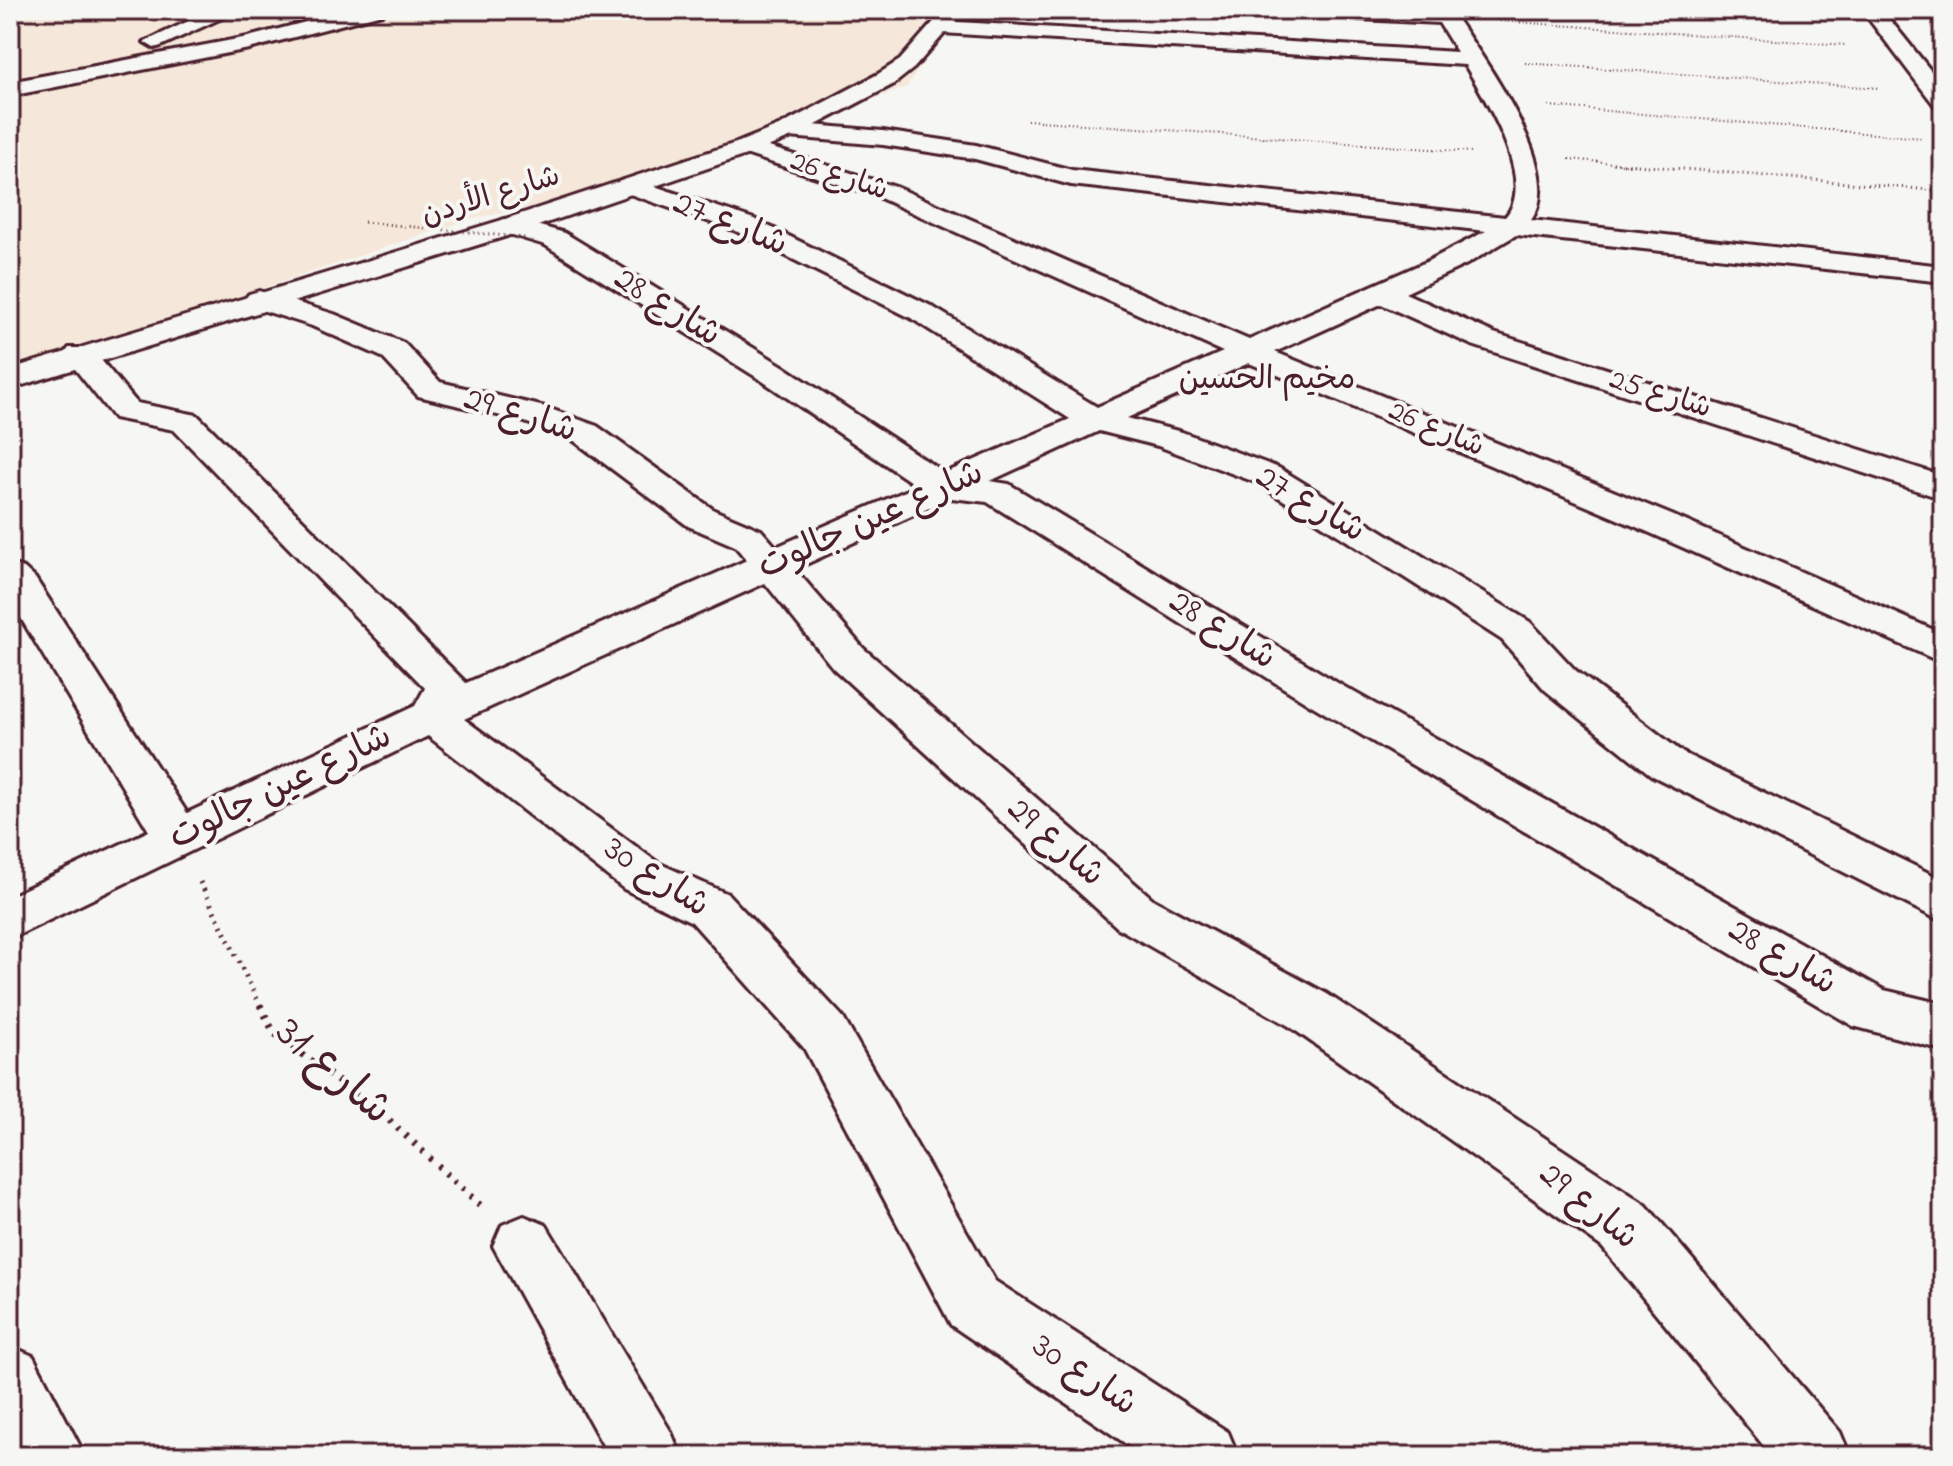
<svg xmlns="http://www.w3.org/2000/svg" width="1953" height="1466" viewBox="0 0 1953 1466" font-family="'Indie Flower','Playpen Sans Arabic',sans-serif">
<rect width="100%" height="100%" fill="#f6f6f2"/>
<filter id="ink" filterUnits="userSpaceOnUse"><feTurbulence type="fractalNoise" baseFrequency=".0125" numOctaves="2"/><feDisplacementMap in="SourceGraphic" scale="16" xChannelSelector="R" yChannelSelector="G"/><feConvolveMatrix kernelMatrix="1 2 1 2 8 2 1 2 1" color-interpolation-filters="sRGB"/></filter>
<g filter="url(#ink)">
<path fill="#f5e8da" d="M 10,10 L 957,10 L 907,87 L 621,191 L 470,219 L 10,373 Z"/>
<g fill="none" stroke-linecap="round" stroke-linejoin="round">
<g stroke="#4a1f2b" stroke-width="6">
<g id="minor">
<path d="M 212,10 L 239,10 L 161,46 L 154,48 L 144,42 Z"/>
<path d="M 352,10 L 385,10 L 382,14 L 249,49 L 10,96 L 10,82 L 248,37 Z"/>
<path d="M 1291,10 L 1451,10 C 1479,54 1569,170 1531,220 L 1943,266 L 1943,282 L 1516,235 L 1467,264 L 1405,293 L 1494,333 L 1943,476 L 1943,499 L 1472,345 L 1381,304 L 1275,352 L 1674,516 L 1943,634 L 1943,663 L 1648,532 L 1249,363 L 1127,418 L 1182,432 L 1279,468 L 1530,622 L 1575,670 L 1683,753 L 1943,880 L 1943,922 L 1651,775 L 1545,690 L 1502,640 L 1255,482 L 1158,446 L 1099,431 L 990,481 L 1009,484 L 1341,685 L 1884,990 L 1943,1004 L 1943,1050 L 1853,1026 L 1311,705 L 987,502 L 951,498 L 795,569 L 863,648 L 1154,900 L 1327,994 L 1646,1205 L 1840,1432 L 1850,1456 L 1772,1456 L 1602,1247 L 1289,1026 L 1118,928 L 833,668 L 765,583 L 464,719 L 658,863 L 728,894 L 842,1016 L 995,1281 L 1228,1432 L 1238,1456 L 1144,1456 L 951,1325 L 804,1048 L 692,922 L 624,889 L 428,736 L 10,939 L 10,896 L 149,831 L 10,600 L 10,564 L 24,568 L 35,578 L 187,813 L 415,706 L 425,688 L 174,430 L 114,418 L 64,355 L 69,348 L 91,348 L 137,403 L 197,415 L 466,683 L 747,560 L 735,546 L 688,526 L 573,440 L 522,421 L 418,396 L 382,357 L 312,326 L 249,306 L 244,300 L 249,294 L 259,291 L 334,314 L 404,343 L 440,382 L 545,407 L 597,426 L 714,510 L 761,530 L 776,547 L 917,486 L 761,380 L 545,245 L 502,232 L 498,226 L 502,220 L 511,218 L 565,233 L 783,366 L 945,473 L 1070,419 L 911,318 L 736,231 L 624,192 L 620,187 L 624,182 L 642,182 L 754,219 L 931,306 L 1097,407 L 1223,352 L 878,197 L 739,152 L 735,147 L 747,140 L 896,187 L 1249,340 L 1426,262 L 1486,231 L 1071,185 L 975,159 L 883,145 L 789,137 L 777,130 L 789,123 L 883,131 L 976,145 L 1072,170 L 1505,217 C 1538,182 1485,99 1465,65 L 942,33 L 932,27 L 942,21 L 1457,52 L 1439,23 L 1301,16 Z"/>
<path d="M 1862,10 L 1882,10 L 1943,86 L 1943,108 L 1935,106 Z"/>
<path d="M 524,1216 L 546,1225 L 671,1432 L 681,1456 L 609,1456 L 493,1246 L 502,1225 Z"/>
<path d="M 10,1346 L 33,1356 L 85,1456 L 14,1456 L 10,1448 Z"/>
</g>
</g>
<g stroke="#4a1f2b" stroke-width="6">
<path id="highway" d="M 944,10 L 965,10 L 914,68 L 894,84 L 797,135 L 755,152 L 520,232 L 10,389 L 10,369 L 502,220 L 739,142 L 781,125 L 878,74 L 900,60 Z"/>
</g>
<g stroke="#4a1f2b" stroke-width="2" stroke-dasharray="1 3" stroke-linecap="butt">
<path d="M 1500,21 L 1846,45"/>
<path d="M 1525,63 L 1878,88"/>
<path d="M 1549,106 L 1922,138"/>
<path d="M 1027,120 L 1472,152"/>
<path d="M 1569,159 L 1636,165"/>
</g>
<path stroke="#4a1f2b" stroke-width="3" stroke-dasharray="1 4" stroke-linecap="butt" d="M 1613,163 L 1943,191"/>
<path stroke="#4a1f2b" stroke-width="5" stroke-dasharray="2 6" stroke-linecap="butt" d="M 200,882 L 261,1007"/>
<path stroke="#4a1f2b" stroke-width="7" stroke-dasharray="3 8" stroke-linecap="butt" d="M 260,1005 L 274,1033 L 389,1120 L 481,1206"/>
<use href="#minor" fill="#f6f6f2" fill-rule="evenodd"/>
<use href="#highway" fill="#f6f6f2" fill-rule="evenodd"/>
<path stroke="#4a1f2b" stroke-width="3" stroke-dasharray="1 4" stroke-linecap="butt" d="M 364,222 L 527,238"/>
</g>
</g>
<g text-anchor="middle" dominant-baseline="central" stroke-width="8" stroke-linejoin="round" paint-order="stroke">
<g font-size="30" fill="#4a1f2b" stroke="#f6f6f2">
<text transform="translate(839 177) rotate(18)">شارع 26</text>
<text transform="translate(491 197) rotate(-17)">شارع الأردن</text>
<text transform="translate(1660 395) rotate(17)">شارع 25</text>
<text transform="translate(1436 430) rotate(23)">شارع 26</text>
</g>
<g font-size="32" fill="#4a1f2b" stroke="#f6f6f2">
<text x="1267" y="380">مخيم الحسين</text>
</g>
<g font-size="36" fill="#4a1f2b" stroke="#f6f6f2">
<text transform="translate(730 225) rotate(22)">شارع 27</text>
<text transform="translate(667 308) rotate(32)">شارع 28</text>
<text transform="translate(520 416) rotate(17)">شارع 29</text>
<text transform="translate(1310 505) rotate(30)">شارع 27</text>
<text transform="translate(871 521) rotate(-24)">شارع عين جالوت</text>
<text transform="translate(1222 631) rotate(32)">شارع 28</text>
<text transform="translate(281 788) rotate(-26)">شارع عين جالوت</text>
<text transform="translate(1055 843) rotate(41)">شارع 29</text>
<text transform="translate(656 878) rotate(33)">شارع 30</text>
<text transform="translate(1782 958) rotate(30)">شارع 28</text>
<text transform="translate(1588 1207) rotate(39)">شارع 29</text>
<text transform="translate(1084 1376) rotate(34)">شارع 30</text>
</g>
<g font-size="44" fill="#4a1f2b" stroke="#f6f6f2">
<text transform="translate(333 1072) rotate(41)">شارع 31</text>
</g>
</g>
<rect width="1953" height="1466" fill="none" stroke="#f6f6f2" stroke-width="40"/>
<rect x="20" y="20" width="1913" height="1426" fill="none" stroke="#4a1f2b" stroke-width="3" filter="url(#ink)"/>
</svg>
